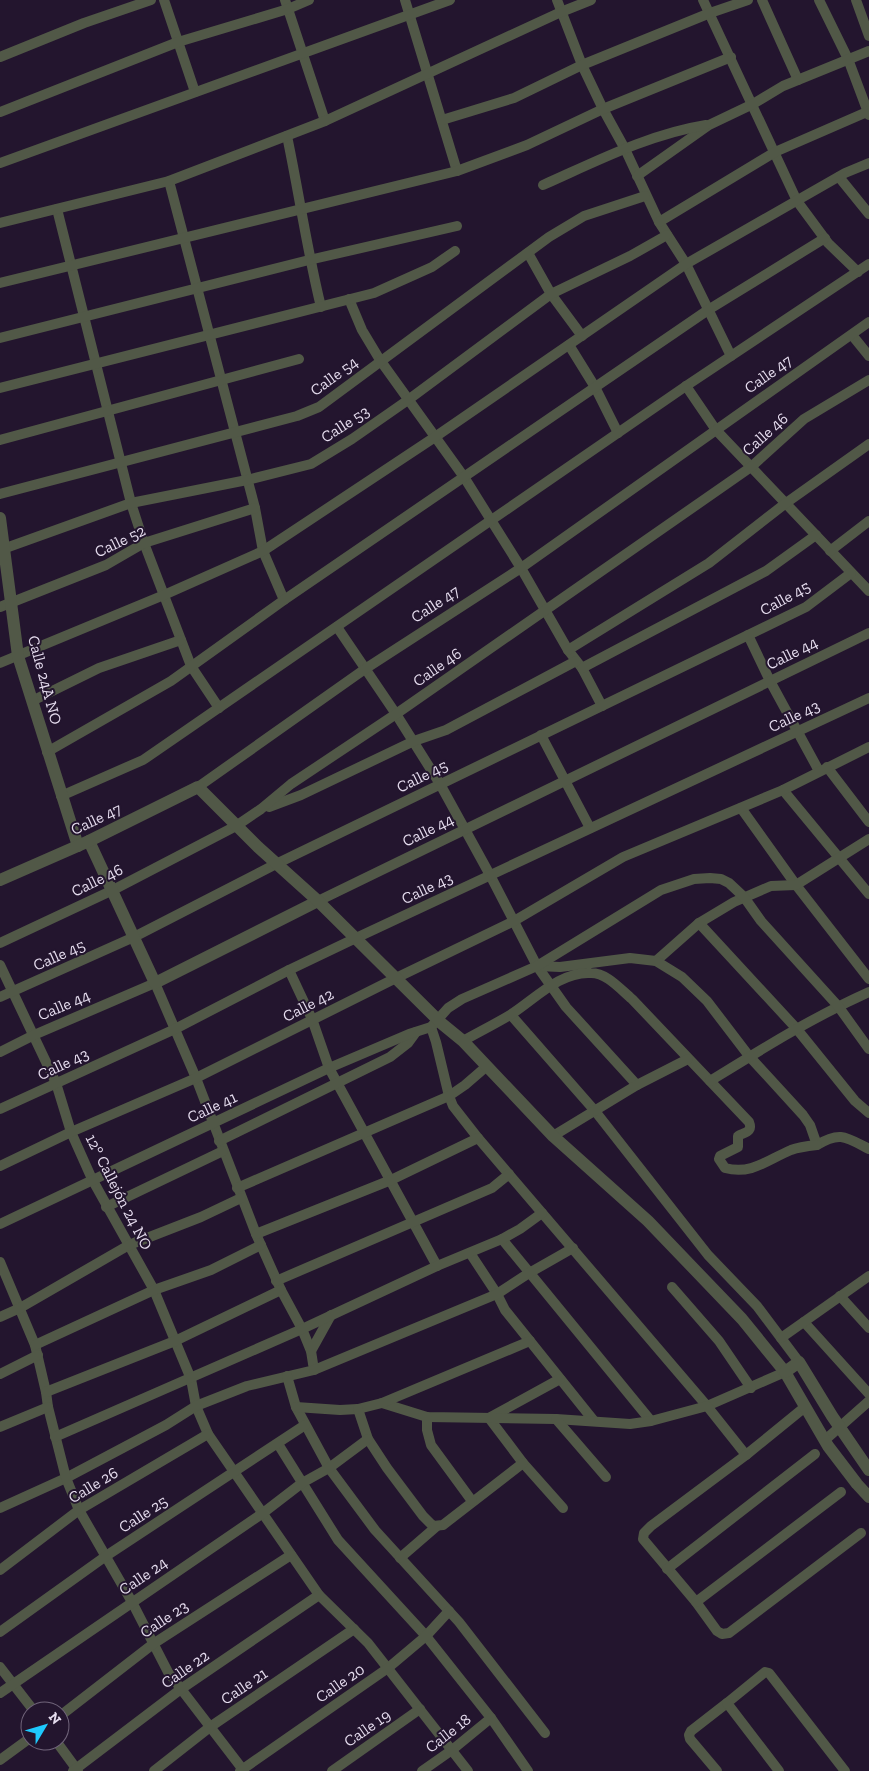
<svg xmlns="http://www.w3.org/2000/svg" width="869" height="1771" viewBox="0 0 869 1771" font-family="'Zilla Slab',serif">
<rect width="100%" height="100%" fill="#23152e"/>
<g fill="none" stroke-linecap="round" stroke-linejoin="round">
<g stroke="#515847" stroke-width="10">
<path d="M 164,0 L 195,92"/>
<path d="M 285,0 L 325,121"/>
<path d="M 405,0 L 457,171"/>
<path d="M 557,0 L 582,65 L 603,109 L 625,149 L 659,222 L 686,264 L 731,356"/>
<path d="M 703,0 L 797,201 L 828,243 L 858,272"/>
<path d="M 762,0 L 798,80"/>
<path d="M 819,0 L 848,59 L 869,115"/>
<path d="M 856,0 L 869,36"/>
<path d="M 0,57 L 84,23 L 151,0"/>
<path d="M 0,112 L 178,42 L 288,9 L 309,0"/>
<path d="M 442,120 L 514,98 L 582,65 L 710,13 L 748,0"/>
<path d="M 287,136 C 299,193 307,250 321,307"/>
<path d="M 0,163 L 450,0"/>
<path d="M 637,176 L 709,125 L 753,104 L 783,86 L 869,51"/>
<path d="M 839,177 L 869,214"/>
<path d="M 169,181 L 255,508 L 263,551 L 284,600"/>
<path d="M 543,185 C 595,162 649,134 706,125"/>
<path d="M 57,209 L 131,503 L 144,543 L 191,666 L 219,708"/>
<path d="M 659,222 L 775,152 L 869,111"/>
<path d="M 0,223 L 169,181 L 325,121 L 561,12 L 591,0"/>
<path d="M 528,253 L 551,294 L 582,336"/>
<path d="M 0,283 L 457,171 L 527,145 L 603,109 L 731,57"/>
<path d="M 349,299 L 362,330 L 380,360 L 464,477 L 521,568 L 568,650 L 582,668 L 602,706"/>
<path d="M 852,335 L 869,356"/>
<path d="M 0,338 L 309,260 L 457,226"/>
<path d="M 569,345 L 595,387 L 618,433"/>
<path d="M 686,386 L 716,430 L 869,591"/>
<path d="M 0,388 L 374,293 L 432,267 L 455,251"/>
<path d="M 0,440 L 299,359"/>
<path d="M 0,494 L 297,416 L 319,407 L 549,237 L 584,216 L 645,196"/>
<path d="M 0,550 L 131,503 L 247,480 L 311,464 L 352,439 L 408,400 L 551,294 L 630,256 L 667,235"/>
<path d="M 830,551 L 869,521"/>
<path d="M 0,607 L 106,565 L 144,543 L 255,508"/>
<path d="M 337,627 L 396,714 L 440,784 L 490,875 L 537,966 L 566,1007 L 637,1085"/>
<path d="M 748,635 L 770,681 L 819,771"/>
<path d="M 568,650 L 709,563 L 786,503 L 869,444"/>
<path d="M 0,663 L 164,595 L 263,551 L 435,437 L 686,264 L 845,173 L 869,163"/>
<path d="M 582,668 L 766,571 L 816,535"/>
<path d="M 32,701 L 99,668 L 181,640"/>
<path d="M 541,735 L 590,828"/>
<path d="M 47,752 L 171,681 L 284,600 L 708,310 L 825,238"/>
<path d="M 827,767 L 869,822"/>
<path d="M 198,787 L 365,669 L 521,568 L 869,322"/>
<path d="M 783,790 L 869,894"/>
<path d="M 61,796 L 143,760 L 686,386 L 869,264"/>
<path d="M 269,807 L 301,795 L 414,741 L 446,730 L 576,661"/>
<path d="M 741,808 L 796,885 L 869,979"/>
<path d="M 318,901 L 869,633"/>
<path d="M 699,923 L 796,1028 L 855,1101 L 869,1113"/>
<path d="M 0,943 L 113,890 L 236,826 L 261,809 L 291,784 L 396,714 L 751,467 L 804,419 L 869,380"/>
<path d="M 656,961 L 699,923 L 734,902 L 771,886 L 796,885 L 869,839"/>
<path d="M 0,965 L 56,1083 L 71,1132 L 92,1179 L 154,1290 L 191,1379 L 196,1406 L 208,1434 L 319,1595 L 368,1643 L 468,1771"/>
<path d="M 538,966 L 560,967 L 630,958 L 656,961 L 682,977 L 707,1001 L 749,1056 L 803,1115 L 810,1125 L 817,1145 C 840,1131 846,1137 869,1149"/>
<path d="M 289,970 L 312,1019 L 329,1068 L 437,1266"/>
<path d="M 0,997 L 134,937 L 276,864 L 806,607 L 851,573"/>
<path d="M 511,1015 L 595,1111 L 708,1255 L 757,1306 L 799,1362"/>
<path d="M 431,1027 L 436,1042 L 449,1096 L 453,1106 L 478,1138 L 707,1406 L 785,1372"/>
<path d="M 463,1041 C 479,1032 495,1024 510,1015 C 534,1000 560,971 591,973 C 607,973 620,989 632,999 L 749,1122 C 753,1132 745,1132 738,1136 L 738,1147 L 720,1156 L 719,1159 L 725,1168 C 752,1175 767,1160 791,1150 C 799,1147 808,1146 817,1145"/>
<path d="M 0,1052 L 34,1035 L 155,983 L 196,1078 L 256,1234 L 281,1290 L 302,1329 L 311,1351 L 314,1370 L 247,1386 L 196,1406 L 166,1425 L 66,1478 L 0,1508"/>
<path d="M 710,1081 C 762,1049 813,1017 869,992"/>
<path d="M 0,1109 L 175,1029 L 289,970 L 356,938 L 869,698"/>
<path d="M 553,1136 L 637,1085 L 688,1059"/>
<path d="M 219,1141 L 390,1057 L 408,1043 L 416,1032"/>
<path d="M 0,1166 L 71,1132 L 196,1078 L 396,978 L 514,921 L 623,857 L 783,790 L 869,747"/>
<path d="M 237,1188 L 449,1096 L 465,1085 L 487,1066"/>
<path d="M 106,1207 L 223,1151"/>
<path d="M 0,1224 L 329,1068 L 409,1034 L 431,1027 L 448,1008 L 462,999 L 537,966 L 661,890 L 694,879 L 710,878 L 721,879 L 729,883 L 744,897 L 761,921 L 838,1006 L 869,1049"/>
<path d="M 256,1234 L 391,1180 L 478,1138"/>
<path d="M 502,1239 L 651,1421"/>
<path d="M 470,1253 L 497,1294 L 505,1310 L 594,1421"/>
<path d="M 0,1262 L 35,1345 L 46,1392 L 48,1407 L 66,1478 L 79,1510 L 132,1602 L 168,1672 L 244,1771"/>
<path d="M 276,1281 L 492,1188 L 509,1174"/>
<path d="M 672,1287 L 719,1341 L 751,1388"/>
<path d="M 840,1296 L 869,1328"/>
<path d="M 0,1317 L 20,1308 L 129,1245 L 201,1217 L 241,1198"/>
<path d="M 804,1322 L 869,1394"/>
<path d="M 781,1338 L 869,1276"/>
<path d="M 35,1345 L 154,1290 L 211,1270 L 261,1245"/>
<path d="M 311,1351 L 331,1315"/>
<path d="M 314,1370 L 497,1294 L 529,1273 L 573,1248"/>
<path d="M 0,1374 L 38,1355"/>
<path d="M 287,1376 L 296,1407 L 329,1468 L 375,1530 L 459,1622 L 545,1733"/>
<path d="M 560,1379 L 489,1418 L 523,1463 L 563,1508"/>
<path d="M 46,1392 L 175,1341 L 281,1290"/>
<path d="M 382,1403 L 427,1417 L 556,1419 L 630,1424 L 651,1421 L 707,1406 L 746,1455"/>
<path d="M 296,1407 L 340,1410 L 358,1409 L 382,1403 L 530,1341"/>
<path d="M 805,1407 L 746,1455 L 651,1526 L 644,1533 L 643,1539 L 696,1602 L 717,1631 L 722,1634 L 729,1633 L 861,1533"/>
<path d="M 358,1409 L 368,1439 L 387,1468 L 423,1516 L 433,1526 L 443,1525 L 523,1463"/>
<path d="M 427,1417 L 427,1430 L 431,1445 L 472,1501"/>
<path d="M 556,1419 L 606,1477"/>
<path d="M 0,1427 L 48,1407"/>
<path d="M 55,1437 L 302,1329 L 437,1266 L 502,1239 L 520,1229 L 542,1213"/>
<path d="M 825,1440 L 869,1401"/>
<path d="M 278,1444 L 338,1540 L 426,1636 L 491,1718 L 528,1771"/>
<path d="M 400,1558 L 437,1526"/>
<path d="M 667,1569 L 815,1454"/>
<path d="M 0,1570 L 79,1510 L 208,1434"/>
<path d="M 696,1602 L 841,1492"/>
<path d="M 0,1632 L 106,1556 L 305,1425"/>
<path d="M 0,1667 L 34,1711"/>
<path d="M 0,1693 L 263,1513 L 302,1483 L 329,1468 L 368,1439"/>
<path d="M 60,1716 L 153,1644 L 291,1555"/>
<path d="M 56,1741 L 78,1771"/>
<path d="M 0,1760 L 30,1738"/>
<path d="M 73,1771 L 181,1689 L 319,1595"/>
<path d="M 154,1771 L 210,1727 L 354,1629"/>
<path d="M 240,1771 L 388,1668 L 426,1636 L 449,1611"/>
<path d="M 332,1771 L 420,1709"/>
<path d="M 422,1771 L 452,1750 L 491,1718"/>
<path d="M 717,1771 L 690,1739 L 689,1735 L 691,1731 L 727,1703"/>
<path d="M 779,1771 L 727,1703 L 765,1672 L 769,1673 L 845,1771"/>
</g>
<g stroke="#515847" stroke-width="12">
<path d="M 0,518 L 18,656 L 78,846"/>
<path d="M 89,841 L 155,983 L 318,901"/>
<path d="M 0,880 L 89,841 L 198,787 L 258,847 L 318,901 L 441,1023 L 463,1041 L 553,1136 L 648,1221 L 742,1319 L 785,1372 L 828,1446 L 857,1484 L 869,1497"/>
<path d="M 785,1372 L 799,1362 L 832,1416 L 869,1470"/>
</g>
</g>
<g text-anchor="middle" dominant-baseline="central" stroke-width="4" stroke-linejoin="round" paint-order="stroke">
<g font-size="16" fill="#e6ddef" stroke="#23152e">
<text transform="translate(768 374) rotate(-35)">Calle 47</text>
<text transform="translate(334 376) rotate(-36)">Calle 54</text>
<text transform="translate(345 424) rotate(-33)">Calle 53</text>
<text transform="translate(765 434) rotate(-42)">Calle 46</text>
<text transform="translate(120 541) rotate(-26)">Calle 52</text>
<text transform="translate(785 598) rotate(-29)">Calle 45</text>
<text transform="translate(435 604) rotate(-33)">Calle 47</text>
<text transform="translate(792 653) rotate(-26)">Calle 44</text>
<text transform="translate(437 667) rotate(-35)">Calle 46</text>
<text transform="translate(45 680) rotate(75)">Calle 24A NO</text>
<text transform="translate(794 716) rotate(-25)">Calle 43</text>
<text transform="translate(422 776) rotate(-26)">Calle 45</text>
<text transform="translate(96 819) rotate(-25)">Calle 47</text>
<text transform="translate(428 830) rotate(-26)">Calle 44</text>
<text transform="translate(97 880) rotate(-26)">Calle 46</text>
<text transform="translate(427 888) rotate(-25)">Calle 43</text>
<text transform="translate(59 955) rotate(-24)">Calle 45</text>
<text transform="translate(64 1005) rotate(-23)">Calle 44</text>
<text transform="translate(308 1005) rotate(-27)">Calle 42</text>
<text transform="translate(63 1064) rotate(-25)">Calle 43</text>
<text transform="translate(212 1107) rotate(-25)">Calle 41</text>
<text transform="translate(119 1192) rotate(63)">12° Callejón 24 NO</text>
<text transform="translate(93 1485) rotate(-31)">Calle 26</text>
<text transform="translate(143 1514) rotate(-33)">Calle 25</text>
<text transform="translate(143 1576) rotate(-34)">Calle 24</text>
<text transform="translate(164 1619) rotate(-34)">Calle 23</text>
<text transform="translate(185 1669) rotate(-35)">Calle 22</text>
<text transform="translate(340 1683) rotate(-35)">Calle 20</text>
<text transform="translate(244 1686) rotate(-34)">Calle 21</text>
<text transform="translate(367 1728) rotate(-35)">Calle 19</text>
<text transform="translate(448 1733) rotate(-38)">Calle 18</text>
</g>
</g>
<g transform="translate(45 1726) rotate(52)"><circle r="24" fill="#23152e" stroke="#71657b"/>
<path d="M0-4L9 19L0 12L-9 19Z" fill="#1ec9fd"/>
<text y="-8" font-size="14" font-weight="bold" text-anchor="middle" fill="#e6ddef">N</text>
</g>
</svg>
